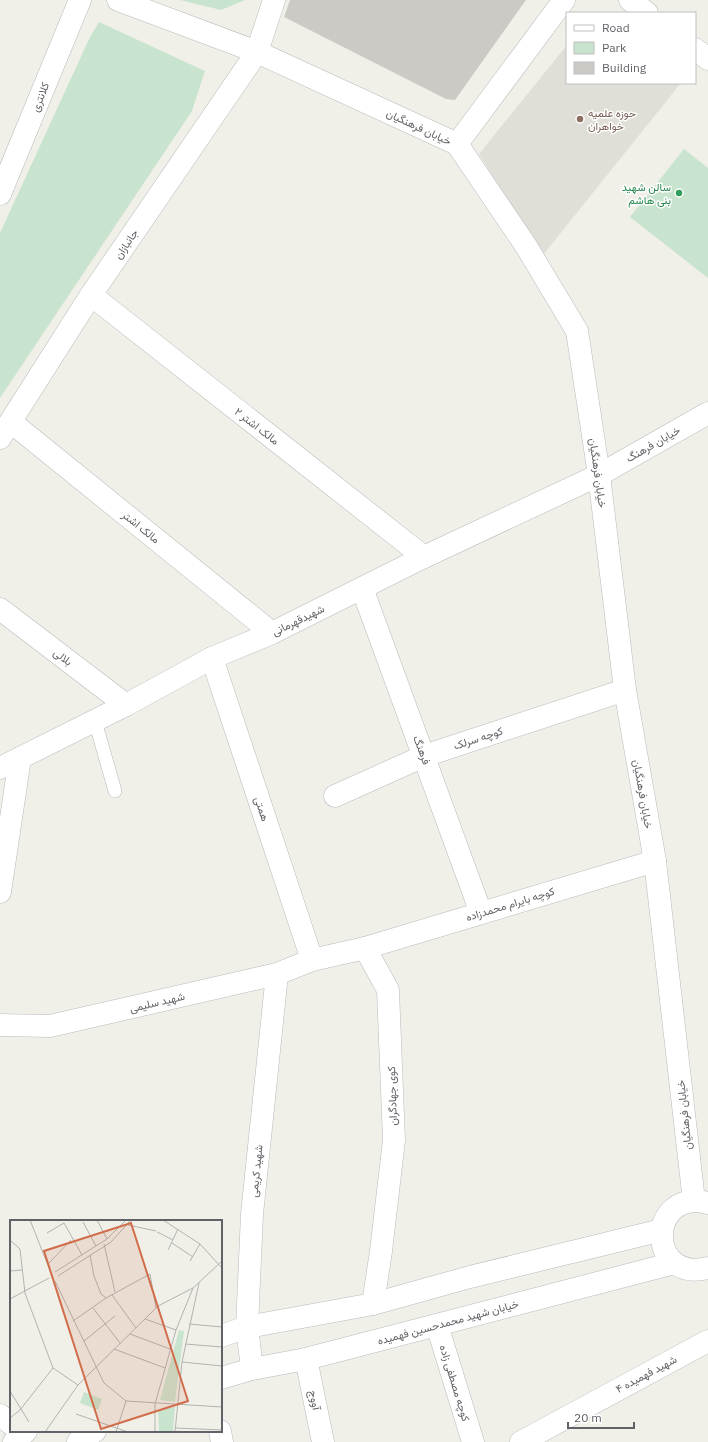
<svg xmlns="http://www.w3.org/2000/svg" width="708" height="1442" viewBox="0 0 708 1442" font-family="'IBM Plex Sans',Vazirmatn,sans-serif">
<rect width="100%" height="100%" fill="#f0f0e9"/>
<path fill="#e0dfd7" d="M 567,45 L 567,83 L 681,83 L 543,255 L 479,154 Z"/>
<g fill="#c9e4ce">
<path d="M 180,0 L 245,0 L 221,10 Z"/>
<path d="M 99,22 L 205,71 L 192,111 L 0,398 L 0,233 L 90,37 Z"/>
<path d="M 684,149 L 708,168 L 708,278 L 630,217 Z"/>
</g>
<path fill="#cccac5" d="M 290,0 L 526,0 L 455,100 L 446,99 L 284,17 Z"/>
<g fill="none" stroke-linecap="round" stroke-linejoin="round">
<g stroke="#b9b9bd" stroke-width="14">
<path id="service" d="M 95,721 L 115,791"/>
</g>
<g stroke="#b9b9bd" stroke-width="23">
<g id="minor">
<path d="M 630,0 L 647,13"/>
<path d="M 695,49 L 708,59"/>
<path d="M 457,144 L 564,0"/>
<path d="M 0,194 L 80,0"/>
<path d="M 91,295 L 424,557"/>
<path d="M 11,422 L 272,633"/>
<path d="M 0,438 L 91,295 L 257,52 L 274,0"/>
<path d="M 362,588 L 481,913"/>
<path d="M 0,609 L 126,705"/>
<path d="M 212,658 L 312,960"/>
<path d="M 0,768 L 126,705 L 212,658 L 272,633 L 424,557 L 599,475"/>
<path d="M 335,796 L 424,756 L 625,690"/>
<path d="M 0,892 L 20,758"/>
<path d="M 365,948 L 655,861"/>
<path d="M 0,1025 L 50,1026 L 277,974 L 312,960 L 365,948 L 388,990 L 394,1140 L 381,1251 L 373,1304"/>
<path d="M 437,1325 L 473,1442"/>
<path d="M 306,1359 L 323,1442"/>
<path d="M 252,1369 L 247,1327 L 252,1214 L 277,974"/>
<path d="M 0,1415 L 11,1424"/>
<path d="M 220,1431 L 222,1442"/>
<path d="M 521,1442 L 708,1341"/>
</g>
</g>
<g stroke="#b9b9bd" stroke-width="23">
<g id="tertiary">
<path d="M 118,0 L 257,52 L 457,144 L 526,246 L 577,331 L 599,475 L 625,690 L 655,861 L 694,1201"/>
<path d="M 599,475 L 708,413"/>
<path d="M 708,1203 C 647,1188 646,1283 708,1268"/>
</g>
</g>
<g stroke="#b7b9be" stroke-width="23">
<g id="secondary">
<path d="M 221,1336 L 247,1327 L 373,1304 L 470,1277 L 662,1230"/>
<path d="M 221,1378 L 252,1369 L 306,1359 L 674,1263"/>
<path d="M 14,1442 L 26,1431"/>
<path d="M 78,1442 L 95,1431"/>
</g>
</g>
<use href="#service" stroke="#fff" stroke-width="13"/>
<use href="#minor" stroke="#fff" stroke-width="22"/>
<use href="#tertiary" stroke="#fff" stroke-width="22"/>
<use href="#secondary" stroke="#fff" stroke-width="22"/>
</g>
<circle fill="#8d6e63" stroke="#fff" stroke-width="1.5" cx="580" cy="119" r="4"/>
<circle fill="#2e9e5b" stroke="#fff" stroke-width="1.5" cx="679" cy="193" r="4"/>
<g text-anchor="middle" dominant-baseline="central" stroke-width="3" stroke-linejoin="round" paint-order="stroke">
<g font-size="11" fill="#606267" stroke="#fff">
<text transform="translate(40 97) rotate(-68)">کلانتری</text>
<text transform="translate(419 127) rotate(25)">خیابان فرهنگیان</text>
<text transform="translate(126 244) rotate(-56)">جانبازان</text>
<text transform="translate(257 426) rotate(38)">مالک اشتر ۲</text>
<text transform="translate(653 444) rotate(-30)">خیابان فرهنگ</text>
<text transform="translate(598 473) rotate(82)">خیابان فرهنگیان</text>
<text transform="translate(141 527) rotate(39)">مالک اشتر</text>
<text transform="translate(298 620) rotate(-26)">شهیدقهرمانی</text>
<text transform="translate(63 657) rotate(37)">بلالی</text>
<text transform="translate(478 738) rotate(-18)">کوچه سرلک</text>
<text transform="translate(422 750) rotate(70)">فرهنگ</text>
<text transform="translate(643 794) rotate(80)">خیابان فرهنگیان</text>
<text transform="translate(262 809) rotate(72)">همتی</text>
<text transform="translate(510 904) rotate(-17)">کوچه بایرام محمدزاده</text>
<text transform="translate(157 1002) rotate(-13)">شهید سلیمی</text>
<text transform="translate(392 1096) rotate(-92)">کوی جهادگران</text>
<text transform="translate(684 1115) rotate(-96)">خیابان فرهنگیان</text>
<text transform="translate(256 1171) rotate(-84)">شهید کریمی</text>
<text transform="translate(448 1322) rotate(-15)">خیابان شهید محمدحسین فهمیده</text>
<text transform="translate(646 1374) rotate(-28)">شهید فهمیده ۴</text>
<text transform="translate(455 1383) rotate(73)">کوچه مصطفی زاده</text>
<text transform="translate(315 1400) rotate(79)">آووج</text>
</g>
<g font-size="11" fill="#785e54" stroke="#fff" text-anchor="start">
<text x="588" y="113">حوزه علمیه<tspan x="588" dy="13">خواهران</tspan></text>
</g>
<g font-size="11" fill="#27864d" stroke="#fff" text-anchor="end">
<text x="671" y="187">سالن شهید<tspan x="671" dy="13">بنی هاشم</tspan></text>
</g>
</g>
<g transform="translate(10 1220)">
<rect width="212" height="212" fill="#f0f0e9"/>
<path d="M 169,110 L 174,111 L 165,182 L 150,180 ZM 74,172 L 92,179 L 88,190 L 70,183 ZM 165,187 L 163,212 L 149,212 L 148,190 Z" fill="#c9e4ce"/>
<path fill="none" stroke="#b2b3b1" stroke-width="1" d="M 20,0 L 41,53M 87,0 L 97,19M 153,0 L 190,24 L 212,48M 73,2 L 86,26M 118,5 L 146,11M 147,12 L 163,20M 37,13 L 54,3 L 72,35M 0,20 L 10,29 L 15,73 L 43,148 L 68,165M 162,23 L 183,37M 94,24 L 105,72M 158,30 L 168,9M 80,35 L 84,56 L 91,74 L 96,78 L 140,54 L 146,88M 180,41 L 190,24M 37,45 L 61,20M 0,51 L 12,50M 45,52 L 97,19 L 116,0M 48,56 L 101,22 L 121,0M 45,61 L 94,163 L 116,181 L 212,187M 102,75 L 126,108M 0,79 L 39,58M 83,88 L 110,123M 135,99 L 166,110M 63,101 L 96,78M 179,104 L 212,107M 120,114 L 160,129M 74,121 L 105,96M 175,124 L 212,127M 104,129 L 155,148M 172,142 L 212,146M 0,171 L 19,202M 66,194 L 118,212M 0,198 L 10,190 L 43,148M 166,208 L 212,210M 35,212 L 68,165 L 148,86 L 183,68 L 212,41M 106,212 L 116,181M 145,212 L 145,184 L 166,110 L 183,68M 165,212 L 172,142 L 189,63"/>
<path fill="#d16d4a" fill-opacity="0.15" stroke="#d16d4a" stroke-width="2" d="M 121,3 L 178,181 L 91,209 L 34,31 Z"/>
<rect width="212" height="212" fill="none" stroke="#606267" stroke-width="2"/>
</g>
<rect x="566" y="12" width="130" height="72" fill="#ffffff" stroke="#bfc0c2"/>
<rect x="574" y="25" width="20" height="6" fill="#ffffff" stroke="#bfc0c2"/>
<text x="602" y="32" font-size="12" fill="#606267">Road</text>
<rect x="574" y="42" width="20" height="12" fill="#c9e4ce" stroke="#bfc0c2"/>
<text x="602" y="52" font-size="12" fill="#606267">Park</text>
<rect x="574" y="62" width="20" height="12" fill="#cccac5" stroke="#bfc0c2"/>
<text x="602" y="72" font-size="12" fill="#606267">Building</text>
<path d="M568 1422v6h66v-6" fill="none" stroke="#606267" stroke-width="2"/>
<text x="574" y="1422" font-size="12" fill="#606267" stroke="#ffffff" stroke-width="3" paint-order="stroke">20 m</text>
</svg>
